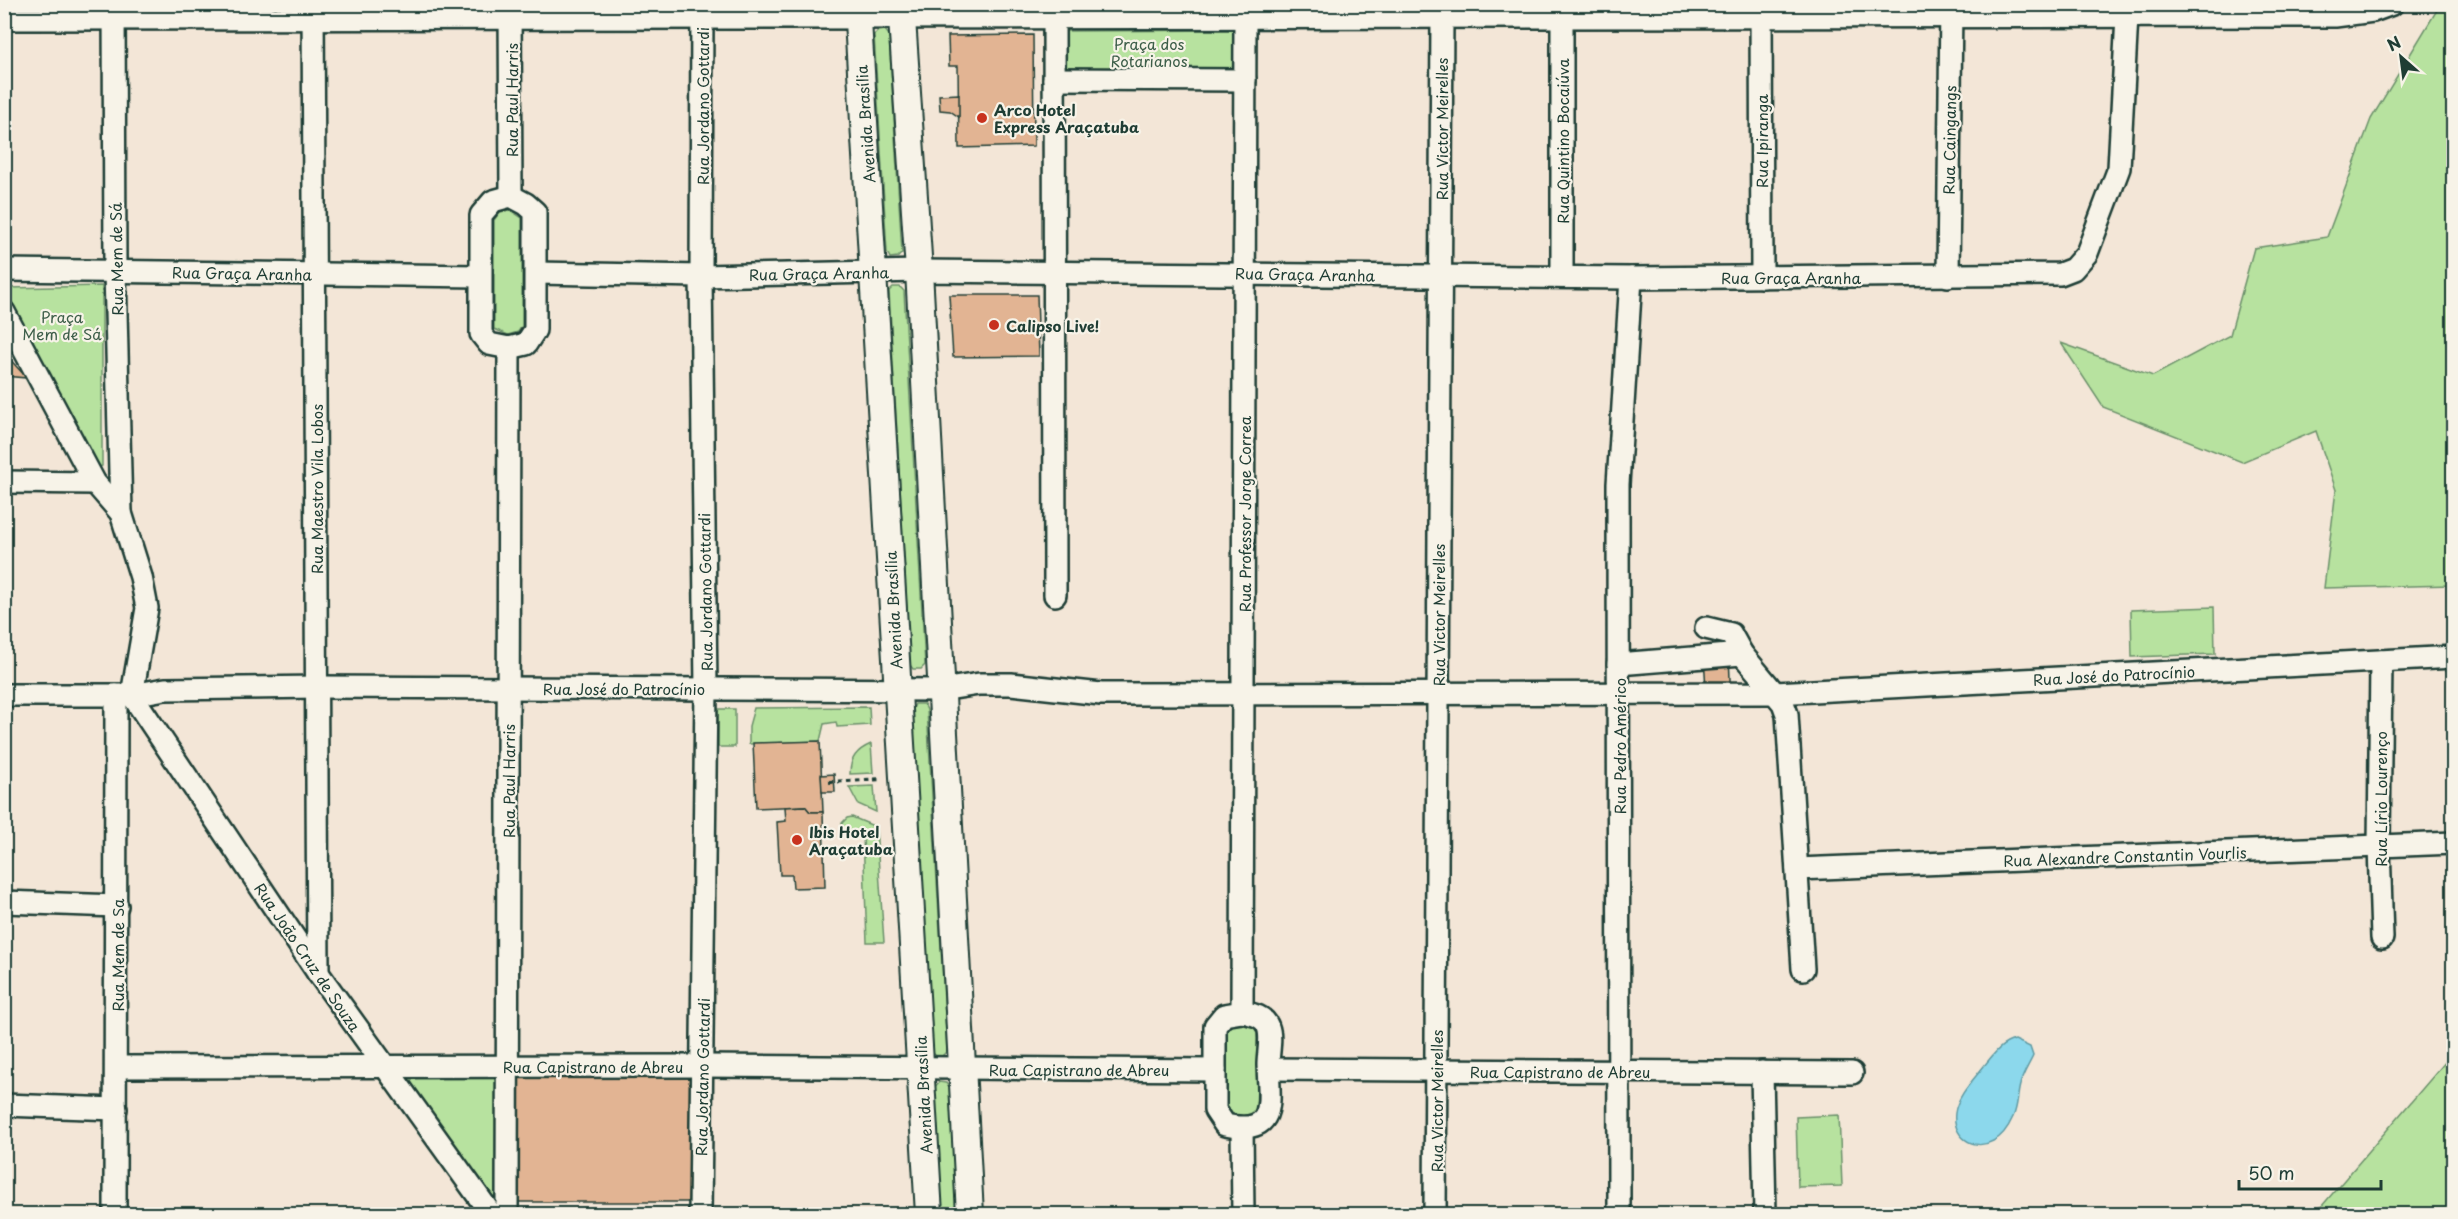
<svg xmlns="http://www.w3.org/2000/svg" width="2458" height="1219" viewBox="0 0 2458 1219" font-family="'Playpen Sans',sans-serif">
<rect width="100%" height="100%" fill="#f3e6d7"/>
<filter id="ink" filterUnits="userSpaceOnUse"><feTurbulence type="fractalNoise" baseFrequency=".0167" numOctaves="2"/><feDisplacementMap in="SourceGraphic" scale="12" xChannelSelector="R" yChannelSelector="G"/><feConvolveMatrix kernelMatrix="1 2 1 2 8 2 1 2 1" color-interpolation-filters="sRGB"/></filter>
<g filter="url(#ink)">
<g fill="#b7e29f" stroke="#6b906a" stroke-width="1.5">
<path d="M 2440,5 L 2454,5 L 2453,585 L 2324,588 L 2336,490 L 2316,431 L 2242,462 L 2103,407 L 2061,343 L 2153,376 L 2230,335 L 2254,248 L 2327,237 L 2371,119 Z"/>
<path d="M 885,30 L 889,35 L 902,253 L 898,257 L 890,258 L 887,252 L 874,35 L 878,31 Z"/>
<path d="M 1234,30 L 1233,73 L 1065,73 L 1065,31 Z"/>
<path d="M 510,210 L 522,218 L 522,326 L 518,332 L 508,335 L 494,329 L 494,220 L 500,212 Z"/>
<path d="M 102,286 L 102,466 L 94,469 L 5,293 L 8,288 Z"/>
<path d="M 893,287 L 900,287 L 904,291 L 925,665 L 921,669 L 913,669 L 910,665 L 889,291 Z"/>
<path d="M 2214,607 L 2215,654 L 2132,657 L 2131,610 Z"/>
<path d="M 915,704 L 924,704 L 927,710 L 947,1051 L 942,1056 L 936,1056 L 932,1052 L 912,711 Z"/>
<path d="M 869,707 L 870,725 L 837,727 L 836,722 L 824,724 L 820,741 L 749,744 L 749,726 L 754,708 Z"/>
<rect x="718" y="709" width="17" height="38"/>
<path d="M 871,744 L 873,773 L 850,774 C 850,758 857,750 871,744 Z"/>
<path d="M 874,786 L 876,812 L 858,804 L 849,787 Z"/>
<path d="M 852,817 L 876,827 L 884,942 L 867,942 L 863,835 L 841,836 L 842,823 L 847,818 Z"/>
<path d="M 1241,1024 L 1253,1026 L 1257,1031 L 1258,1108 C 1251,1116 1243,1117 1232,1115 L 1227,1106 L 1226,1030 L 1230,1025 Z"/>
<path d="M 2453,1053 L 2453,1214 L 2315,1214 Z"/>
<path d="M 505,1072 L 505,1214 L 494,1214 L 400,1075 Z"/>
<path d="M 939,1082 L 946,1083 L 951,1090 L 958,1214 L 940,1214 L 933,1089 Z"/>
<path d="M 1839,1115 L 1842,1186 L 1798,1187 L 1796,1117 Z"/>
</g>
<path fill="#8cd8ec" stroke="#609aa2" stroke-width="1.5" d="M 2015,1040 L 2030,1047 L 2033,1056 C 2029,1065 2022,1075 2020,1085 C 2017,1096 2018,1107 2013,1117 C 2009,1126 2002,1137 1993,1141 C 1972,1152 1952,1135 1955,1113 C 1957,1096 1974,1079 1984,1066 C 1993,1055 2001,1043 2015,1040 Z"/>
<g fill="#e2b493" stroke="#1f3d34" stroke-width="1.5">
<path d="M 1033,35 L 1034,146 L 959,148 L 958,66 L 949,66 L 948,36 Z"/>
<path d="M 959,94 L 959,117 L 950,111 L 940,110 L 939,95 Z"/>
<path d="M 949,295 L 1037,295 L 1039,356 L 953,357 Z"/>
<path d="M 4,353 L 27,378 L 4,376 Z"/>
<path d="M 1729,655 L 1731,703 L 1707,704 L 1704,657 Z"/>
<path d="M 820,741 L 823,812 L 810,812 L 805,806 L 756,808 L 753,743 Z"/>
<path d="M 834,774 L 835,792 L 822,792 L 821,775 Z"/>
<path d="M 805,806 L 810,812 L 823,812 L 825,887 L 793,888 L 792,875 L 780,875 L 777,822 L 786,821 L 785,807 Z"/>
<path d="M 508,1068 L 698,1068 L 688,1202 L 508,1202 Z"/>
</g>
<g fill="none" stroke-linecap="round" stroke-linejoin="round">
<g stroke="#1f3d34" stroke-width="26">
<g id="minor">
<path d="M 114,4 L 115,271 L 121,513"/>
<path d="M 1054,4 L 1055,595"/>
<path d="M 1562,4 L 1562,277"/>
<path d="M 313,5 L 318,973"/>
<path d="M 510,5 L 511,196"/>
<path d="M 1761,5 L 1762,277"/>
<path d="M 4,19 L 2335,16 L 2373,11 L 2392,4"/>
<path d="M 1054,79 L 1245,80"/>
<path d="M 511,196 L 526,204 L 535,212 L 535,330 L 526,344 L 509,348 L 489,344 L 481,334 L 481,215 L 493,201 Z"/>
<path d="M 4,270 L 480,276"/>
<path d="M 536,273 L 701,276 L 919,271 L 1631,278 L 2060,274 L 2073,269 L 2087,253 L 2119,168 L 2127,16"/>
<path d="M 1948,276 L 1951,4"/>
<path d="M 4,312 L 95,483 L 121,513 L 141,577 L 147,608 L 132,695 L 318,973 L 491,1214"/>
<path d="M 4,482 L 95,483"/>
<path d="M 1706,628 L 1731,634 L 1742,654 L 1783,703 L 1787,714 L 1803,969"/>
<path d="M 2381,661 L 2379,846 L 2382,938"/>
<path d="M 1618,664 L 1742,654"/>
<path d="M 4,695 L 132,695 L 165,689 L 318,687 L 941,690 L 979,684 L 1011,684 L 1101,694 L 1775,693 L 2454,657"/>
<path d="M 1797,869 L 2454,843"/>
<path d="M 4,902 L 117,906"/>
<path d="M 1242,1012 L 1245,16"/>
<path d="M 1242,1012 C 1252,1014 1264,1016 1268,1027 C 1272,1037 1268,1054 1268,1065 C 1269,1102 1278,1136 1225,1125 L 1215,1110 L 1215,1026 L 1224,1015 Z"/>
<path d="M 116,1067 L 703,1066 L 1215,1070"/>
<path d="M 1269,1069 L 1852,1073"/>
<path d="M 1762,1072 L 1765,1214"/>
<path d="M 4,1105 L 116,1109"/>
<path d="M 1242,1128 L 1243,1214"/>
<path d="M 115,1214 L 116,695"/>
<path d="M 507,1214 L 509,348"/>
<path d="M 700,1214 L 706,688 L 701,276 L 702,5"/>
<path d="M 1435,1214 L 1442,16"/>
<path d="M 1619,1214 L 1618,484 L 1631,278"/>
</g>
</g>
<g stroke="#1f3d34" stroke-width="30">
<g id="major">
<path d="M 857,4 L 929,1214"/>
<path d="M 901,4 L 919,271 L 970,1214"/>
</g>
</g>
<path stroke="#1f3d34" stroke-width="4" stroke-dasharray="4.5 4.5" stroke-linecap="butt" d="M 829,782 L 882,779"/>
<use href="#minor" stroke="#f7f3e8" stroke-width="21"/>
<use href="#major" stroke="#f7f3e8" stroke-width="26"/>
</g>
</g>
<g fill="#c8321e" stroke="#f7f3e8" stroke-width="2">
<circle cx="982" cy="118" r="6"/>
<circle cx="994" cy="325" r="6"/>
<circle cx="797" cy="840" r="6"/>
</g>
<g text-anchor="middle" dominant-baseline="central" stroke-width="4.5" stroke-linejoin="round" paint-order="stroke">
<g font-size="15" fill="#3d5e49" stroke="#f7f3e8">
<text x="1149" y="43">Praça dos<tspan x="1149" dy="17">Rotarianos</tspan></text>
<text x="62" y="316">Praça<tspan x="62" dy="17">Mem de Sá</tspan></text>
</g>
<g font-size="15" fill="#1f3d34" stroke="#f7f3e8">
<text transform="translate(511 100) rotate(-90)">Rua Paul Harris</text>
<text transform="translate(702 106) rotate(-90)">Rua Jordano Gottardi</text>
<text transform="translate(865 124) rotate(-94)">Avenida Brasília</text>
<text transform="translate(1441 129) rotate(-90)">Rua Victor Meirelles</text>
<text transform="translate(1949 140) rotate(-89)">Rua Caingangs</text>
<text transform="translate(1562 141) rotate(-90)">Rua Quintino Bocaiúva</text>
<text transform="translate(1761 141) rotate(-90)">Rua Ipiranga</text>
<text transform="translate(116 259) rotate(-91)">Rua Mem de Sá</text>
<text transform="translate(242 273) rotate(1)">Rua Graça Aranha</text>
<text transform="translate(819 273) rotate(-1)">Rua Graça Aranha</text>
<text transform="translate(1305 274) rotate(1)">Rua Graça Aranha</text>
<text x="1791" y="277">Rua Graça Aranha</text>
<text transform="translate(316 489) rotate(-90)">Rua Maestro Vila Lobos</text>
<text transform="translate(1244 514) rotate(-90)">Rua Professor Jorge Correa</text>
<text transform="translate(705 592) rotate(-91)">Rua Jordano Gottardi</text>
<text transform="translate(893 610) rotate(-93)">Avenida Brasília</text>
<text transform="translate(1438 615) rotate(-90)">Rua Victor Meirelles</text>
<text transform="translate(2114 675) rotate(-3)">Rua José do Patrocínio</text>
<text x="624" y="688">Rua José do Patrocínio</text>
<text transform="translate(1619 746) rotate(-90)">Rua Pedro Américo</text>
<text transform="translate(508 781) rotate(-90)">Rua Paul Harris</text>
<text transform="translate(2380 799) rotate(-90)">Rua Lírio Lourenço</text>
<text transform="translate(2125 856) rotate(-2)">Rua Alexandre Constantin Vourlis</text>
<text transform="translate(117 955) rotate(-90)">Rua Mem de Sa</text>
<text transform="translate(308 957) rotate(56)">Rua João Cruz de Souza</text>
<text x="593" y="1066">Rua Capistrano de Abreu</text>
<text x="1079" y="1069">Rua Capistrano de Abreu</text>
<text x="1560" y="1071">Rua Capistrano de Abreu</text>
<text transform="translate(702 1077) rotate(-89)">Rua Jordano Gottardi</text>
<text transform="translate(923 1095) rotate(-93)">Avenida Brasília</text>
<text transform="translate(1436 1101) rotate(-90)">Rua Victor Meirelles</text>
</g>
<g font-size="15" font-weight="bold" fill="#1f3d34" stroke="#f7f3e8" text-anchor="start">
<text x="994" y="109">Arco Hotel<tspan x="994" dy="17">Express Araçatuba</tspan></text>
<text x="1006" y="325">Calipso Live!</text>
<text x="809" y="831">Ibis Hotel<tspan x="809" dy="17">Araçatuba</tspan></text>
</g>
</g>
<rect width="2458" height="1219" fill="none" stroke="#f7f3e8" stroke-width="24"/>
<rect x="12" y="12" width="2434" height="1195" fill="none" stroke="#1f3d34" stroke-width="2" filter="url(#ink)"/>
<g transform="translate(2401 57) rotate(332)" stroke="#f7f3e8" stroke-width="4.5" paint-order="stroke">
<path d="M0-4.5L10 22L0 15L-10 22Z" fill="#1f3d34"/>
<text y="-9" font-size="16" font-weight="bold" text-anchor="middle" fill="#1f3d34">N</text>
</g>
<path d="M2239 1180v9h142v-9" fill="none" stroke="#1f3d34" stroke-width="3"/>
<text x="2248" y="1180" font-size="18" fill="#1f3d34" stroke="#f7f3e8" stroke-width="4.5" paint-order="stroke">50 m</text>
</svg>
